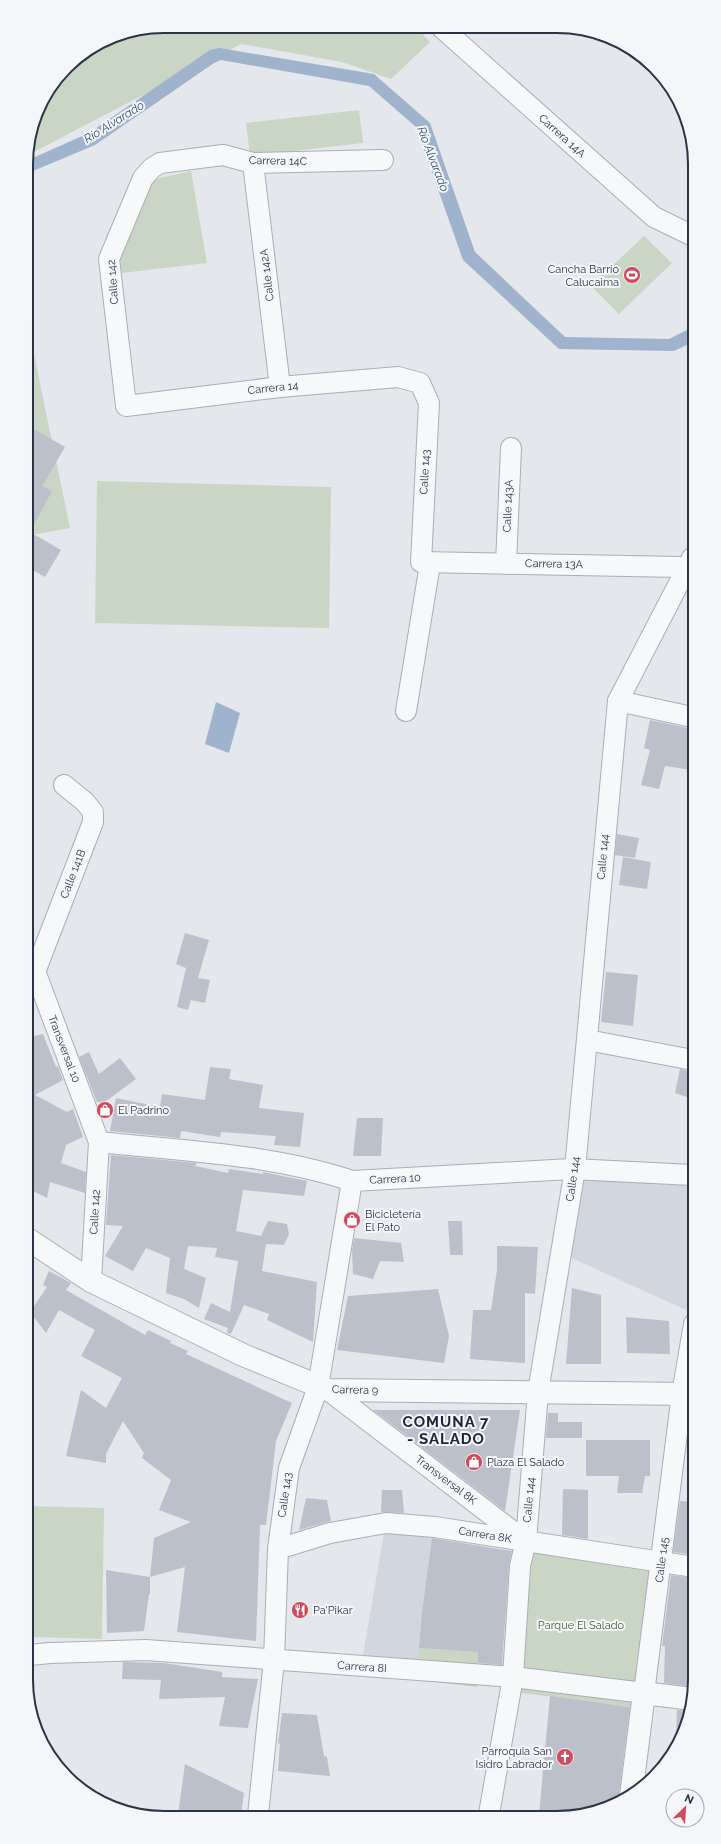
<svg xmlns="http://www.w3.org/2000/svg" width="721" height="1844" viewBox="0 0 721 1844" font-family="Raleway,sans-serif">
<rect width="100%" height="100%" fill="#e4e7ec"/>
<g fill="#d2d6de">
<path d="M 582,1179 L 693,1182 L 694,1261 L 686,1310 L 567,1256 Z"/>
<path d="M 385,1527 L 433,1533 L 422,1612 L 416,1680 L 360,1673 Z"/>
</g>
<g fill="#c9d6c5">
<path d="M 164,26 L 417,28 L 430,42 L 391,79 L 342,62 L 241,44 L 26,156 L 40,103 L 73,60 L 111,36 Z"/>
<path d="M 359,110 L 363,143 L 250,156 L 246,123 Z"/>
<path d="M 191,171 L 207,263 L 122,273 L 118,245 L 150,180 Z"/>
<path d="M 644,236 L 672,263 L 619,314 L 591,286 Z"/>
<path d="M 27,321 L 70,528 L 27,536 Z"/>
<path d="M 97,481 L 331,487 L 329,628 L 95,623 Z"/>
<path d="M 30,1506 L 104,1508 L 102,1639 L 30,1637 Z"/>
<path d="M 520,1545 L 657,1568 L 640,1708 L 507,1691 Z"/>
<path d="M 419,1648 L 478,1652 L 477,1687 L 416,1680 Z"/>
</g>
<g fill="#9fb4cc">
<path d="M 219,48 L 374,74 L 430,123 L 475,252 L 565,337 L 669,339 L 691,328 L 691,343 L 674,351 L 559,349 L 463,260 L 416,127 L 369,86 L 221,60 L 214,63 L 95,145 L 26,174 L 26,161 L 89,133 L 210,50 Z"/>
<path d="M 216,702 L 240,713 L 229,753 L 205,744 Z"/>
</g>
<g fill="#bbc0ca">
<path d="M 27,425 L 65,447 L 42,486 L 52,491 L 30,532 L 61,550 L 45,577 L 27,567 Z"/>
<path d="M 650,720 L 692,729 L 692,770 L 665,766 L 659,789 L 641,785 L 650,750 L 644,748 Z"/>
<path d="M 617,834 L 639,838 L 635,858 L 615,855 Z"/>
<path d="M 623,857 L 651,862 L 647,889 L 619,885 Z"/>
<path d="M 185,933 L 209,940 L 198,978 L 210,980 L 205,1003 L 191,1000 L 188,1010 L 177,1007 L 186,968 L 176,964 Z"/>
<path d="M 606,972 L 638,975 L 633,1026 L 601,1022 Z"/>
<path d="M 43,1034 L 56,1067 L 58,1066 L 63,1080 L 35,1095 L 67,1112 L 73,1109 L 83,1137 L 66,1145 L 61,1163 L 86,1172 L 85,1193 L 50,1182 L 47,1198 L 29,1189 L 29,1037 Z"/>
<path d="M 89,1052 L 99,1074 L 120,1058 L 136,1079 L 109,1099 L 103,1102 L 97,1102 L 79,1057 Z"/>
<path d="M 210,1067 L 231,1069 L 229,1079 L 263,1085 L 259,1108 L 304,1113 L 300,1147 L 274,1145 L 276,1136 L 221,1132 L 220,1137 L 181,1131 L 180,1138 L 110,1131 L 116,1098 L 160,1107 L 162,1094 L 205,1100 Z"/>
<path d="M 680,1069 L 685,1070 L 693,1075 L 693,1099 L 675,1093 Z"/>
<path d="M 357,1118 L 383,1118 L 381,1156 L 353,1156 Z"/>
<path d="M 111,1155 L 197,1163 L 195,1166 L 228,1173 L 229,1169 L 263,1174 L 263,1172 L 307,1181 L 304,1196 L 243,1190 L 236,1231 L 261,1236 L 268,1221 L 287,1224 L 289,1234 L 284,1245 L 266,1244 L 262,1271 L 317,1282 L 313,1342 L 267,1320 L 269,1314 L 244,1305 L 231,1334 L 227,1333 L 228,1328 L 204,1319 L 211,1303 L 230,1312 L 238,1261 L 215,1257 L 217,1248 L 188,1246 L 184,1269 L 206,1278 L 199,1308 L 184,1299 L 166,1293 L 170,1258 L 146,1248 L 133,1271 L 105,1256 L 123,1226 L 106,1225 Z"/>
<path d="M 448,1221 L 462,1221 L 463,1255 L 450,1255 Z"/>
<path d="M 354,1238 L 401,1243 L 404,1262 L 380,1261 L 373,1279 L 353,1274 L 352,1251 Z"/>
<path d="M 497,1246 L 538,1247 L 535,1294 L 525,1293 L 525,1363 L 470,1359 L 473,1310 L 491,1310 L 497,1270 Z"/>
<path d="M 49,1271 L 71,1283 L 66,1290 L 145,1335 L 148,1330 L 171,1341 L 170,1343 L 188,1351 L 186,1354 L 292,1403 L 276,1441 L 266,1525 L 260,1525 L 256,1641 L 177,1632 L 185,1567 L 150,1577 L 154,1538 L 191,1522 L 159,1510 L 171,1480 L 142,1458 L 144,1453 L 123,1421 L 106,1454 L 106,1463 L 66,1456 L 81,1390 L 106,1408 L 122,1378 L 81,1356 L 95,1330 L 59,1310 L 46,1333 L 30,1312 L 47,1287 L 43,1285 Z"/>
<path d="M 572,1288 L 601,1295 L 601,1364 L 566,1364 Z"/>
<path d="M 438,1289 L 449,1336 L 444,1363 L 337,1350 L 348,1296 Z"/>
<path d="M 626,1317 L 669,1321 L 670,1354 L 627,1353 Z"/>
<path d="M 373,1410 L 466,1410 L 467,1414 L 467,1410 L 520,1410 L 505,1511 Z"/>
<path d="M 548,1413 L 558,1413 L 558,1422 L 582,1422 L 582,1438 L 546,1438 Z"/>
<path d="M 586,1440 L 650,1440 L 650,1476 L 645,1476 L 642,1493 L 617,1493 L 619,1476 L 586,1476 Z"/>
<path d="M 563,1489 L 588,1490 L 588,1539 L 562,1535 Z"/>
<path d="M 382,1490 L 402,1490 L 404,1513 L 381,1512 Z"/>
<path d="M 306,1498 L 327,1500 L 331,1521 L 299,1530 Z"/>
<path d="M 680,1501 L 694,1502 L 694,1555 L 673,1552 Z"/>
<path d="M 432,1538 L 512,1551 L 509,1565 L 502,1665 L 478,1663 L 478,1652 L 419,1648 L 422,1612 Z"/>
<path d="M 106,1570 L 150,1577 L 150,1594 L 149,1594 L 144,1631 L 107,1633 Z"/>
<path d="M 671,1575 L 694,1578 L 695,1687 L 664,1683 L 665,1646 L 662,1646 Z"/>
<path d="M 123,1662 L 164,1663 L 222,1672 L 222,1677 L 258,1679 L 248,1728 L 219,1726 L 225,1697 L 159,1699 L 161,1680 L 122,1679 Z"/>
<path d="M 550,1696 L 630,1707 L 619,1794 L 620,1801 L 592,1813 L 539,1814 Z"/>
<path d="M 677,1710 L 690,1711 L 685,1733 L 680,1741 L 676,1740 Z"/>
<path d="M 282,1713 L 317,1715 L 324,1756 L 327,1757 L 330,1776 L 278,1771 L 280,1743 L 278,1744 Z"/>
<path d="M 185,1764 L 244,1793 L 241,1815 L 178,1815 Z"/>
</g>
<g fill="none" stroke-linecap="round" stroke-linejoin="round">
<g stroke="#a9aeb7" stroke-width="22">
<g id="minor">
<path d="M 442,28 L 654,217 L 691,235"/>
<path d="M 383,160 L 253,163 L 223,155 L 160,163 L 152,168 L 143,178 L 109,259 L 126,406 L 280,387 L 398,377 L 420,383 L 429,403 L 421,562 L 681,567 L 686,568"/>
<path d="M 253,163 L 280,387"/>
<path d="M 506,564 L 511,448"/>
<path d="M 618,701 L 692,717"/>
<path d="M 406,711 L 430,564"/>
<path d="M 29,955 L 99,1142 L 91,1281"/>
<path d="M 35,972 L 93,822 L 93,812 L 85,802 L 64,785"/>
<path d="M 587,1040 L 693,1060"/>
<path d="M 99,1142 C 184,1151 271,1154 352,1181 L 572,1169 L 693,1175"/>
<path d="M 328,1390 L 524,1540"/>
<path d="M 278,1549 L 330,1533 L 386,1523 L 435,1527 L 694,1567"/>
<path d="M 30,1655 L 50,1653 L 146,1650 L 513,1677 L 644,1693 L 682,1394 L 694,1324"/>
<path d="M 489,1814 L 513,1677 L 520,1566 L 526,1541 L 538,1392 L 575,1169 L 618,701 L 692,558"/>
<path d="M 258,1815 L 274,1660 L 278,1549 L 289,1468 L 318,1387 L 352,1181"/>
</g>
</g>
<g stroke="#a9aeb7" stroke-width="24">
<g id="tertiary">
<path d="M 29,1240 L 91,1281 L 243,1355 L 328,1390 L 694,1394"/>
<path d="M 631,1796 L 644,1693 L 692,1699"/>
</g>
</g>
<use href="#minor" stroke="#f7f8fa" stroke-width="20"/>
<use href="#tertiary" stroke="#f7f8fa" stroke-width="22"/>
</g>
<defs>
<g id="stadium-disc" transform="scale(0.9)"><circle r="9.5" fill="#d1495b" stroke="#f4f6f9"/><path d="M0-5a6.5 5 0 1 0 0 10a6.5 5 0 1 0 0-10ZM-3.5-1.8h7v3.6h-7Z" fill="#fff"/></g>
<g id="shop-disc" transform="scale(0.9)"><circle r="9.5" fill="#d1495b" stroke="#f4f6f9"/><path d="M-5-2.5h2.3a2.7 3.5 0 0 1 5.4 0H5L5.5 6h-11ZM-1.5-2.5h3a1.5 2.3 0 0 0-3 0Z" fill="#fff"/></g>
<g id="restaurant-disc" transform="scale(0.9)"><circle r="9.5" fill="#d1495b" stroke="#f4f6f9"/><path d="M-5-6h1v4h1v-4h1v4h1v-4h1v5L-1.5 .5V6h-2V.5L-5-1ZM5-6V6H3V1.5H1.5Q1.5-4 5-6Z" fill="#fff"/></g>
<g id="church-disc" transform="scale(0.9)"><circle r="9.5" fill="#d1495b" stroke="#f4f6f9"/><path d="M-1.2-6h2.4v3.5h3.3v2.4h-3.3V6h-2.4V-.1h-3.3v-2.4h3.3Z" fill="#fff"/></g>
</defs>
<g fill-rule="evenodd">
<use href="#stadium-disc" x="632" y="275"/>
<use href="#shop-disc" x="105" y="1110"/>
<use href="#shop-disc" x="352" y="1220"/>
<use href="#shop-disc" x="474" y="1462"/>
<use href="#restaurant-disc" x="300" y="1610"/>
<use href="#church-disc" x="565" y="1757"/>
</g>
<g text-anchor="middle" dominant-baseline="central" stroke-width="4" stroke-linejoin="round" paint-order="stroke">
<g font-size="11" fill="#2b3445" stroke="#f4f6f9">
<text transform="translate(562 136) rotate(42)">Carrera 14A</text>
<text transform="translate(278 161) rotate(1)">Carrera 14C</text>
<text transform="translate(267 275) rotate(-97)">Calle 142A</text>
<text transform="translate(113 282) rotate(-94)">Calle 142</text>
<text transform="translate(273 388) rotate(-6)">Carrera 14</text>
<text transform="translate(425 472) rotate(-87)">Calle 143</text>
<text transform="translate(508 506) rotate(-88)">Calle 143A</text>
<text transform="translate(554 564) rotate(1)">Carrera 13A</text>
<text transform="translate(603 857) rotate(-85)">Calle 144</text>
<text transform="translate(73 874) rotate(-69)">Calle 141B</text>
<text transform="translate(64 1049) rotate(69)">Transversal 10</text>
<text transform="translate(395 1179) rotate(-3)">Carrera 10</text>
<text transform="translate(573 1179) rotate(-82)">Calle 144</text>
<text transform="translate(95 1212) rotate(-87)">Calle 142</text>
<text transform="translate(355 1390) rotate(1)">Carrera 9</text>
<text transform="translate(446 1480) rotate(37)">Transversal 8K</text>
<text transform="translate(285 1495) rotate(-82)">Calle 143</text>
<text transform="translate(529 1500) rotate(-85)">Calle 144</text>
<text transform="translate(485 1535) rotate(9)">Carrera 8K</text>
<text transform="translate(662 1560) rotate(-83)">Calle 145</text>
<text transform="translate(362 1667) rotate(4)">Carrera 8I</text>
</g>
<g font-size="11" fill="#2b3445" stroke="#f4f6f9" text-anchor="start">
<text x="619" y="269" text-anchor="end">Cancha Barrio<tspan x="619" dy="13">Calucaima</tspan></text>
<text x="118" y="1110">El Padrino</text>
<text x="365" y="1214">Bicicletería<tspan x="365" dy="13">El Pato</tspan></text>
<text x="487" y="1462">Plaza El Salado</text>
<text x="313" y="1610">Pa'Pikar</text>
<text x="552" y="1751" text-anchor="end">Parroquia San<tspan x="552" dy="13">Isidro Labrador</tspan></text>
</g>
<g font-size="11" fill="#3f6138" stroke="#f4f6f9">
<text x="581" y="1625">Parque El Salado</text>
</g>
<g font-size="12" font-style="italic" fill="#34527a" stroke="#f4f6f9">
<text transform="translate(114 122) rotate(-32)">Río Alvarado</text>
<text transform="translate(433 159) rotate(69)">Río Alvarado</text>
</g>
<g font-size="15" font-weight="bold" letter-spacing="1" fill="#1d2536" stroke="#f4f6f9">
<text x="446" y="1422">COMUNA 7<tspan x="446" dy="17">- SALADO</tspan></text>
</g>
</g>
<path d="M0 0H721V1844H0ZM164 33H557A131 131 0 0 1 688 164V1680A131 131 0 0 1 557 1811H164A131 131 0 0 1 33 1680V164A131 131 0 0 1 164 33Z" fill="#f4f6f9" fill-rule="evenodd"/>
<path fill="none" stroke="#2b3445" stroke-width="2" d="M164 33H557A131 131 0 0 1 688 164V1680A131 131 0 0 1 557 1811H164A131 131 0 0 1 33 1680V164A131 131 0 0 1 164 33Z"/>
<g transform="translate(685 1808) rotate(25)"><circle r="19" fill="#f4f6f9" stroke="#a4a8b1"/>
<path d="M0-3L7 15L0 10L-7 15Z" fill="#d1495b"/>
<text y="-6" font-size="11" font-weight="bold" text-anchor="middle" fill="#2b3445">N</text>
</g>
</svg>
